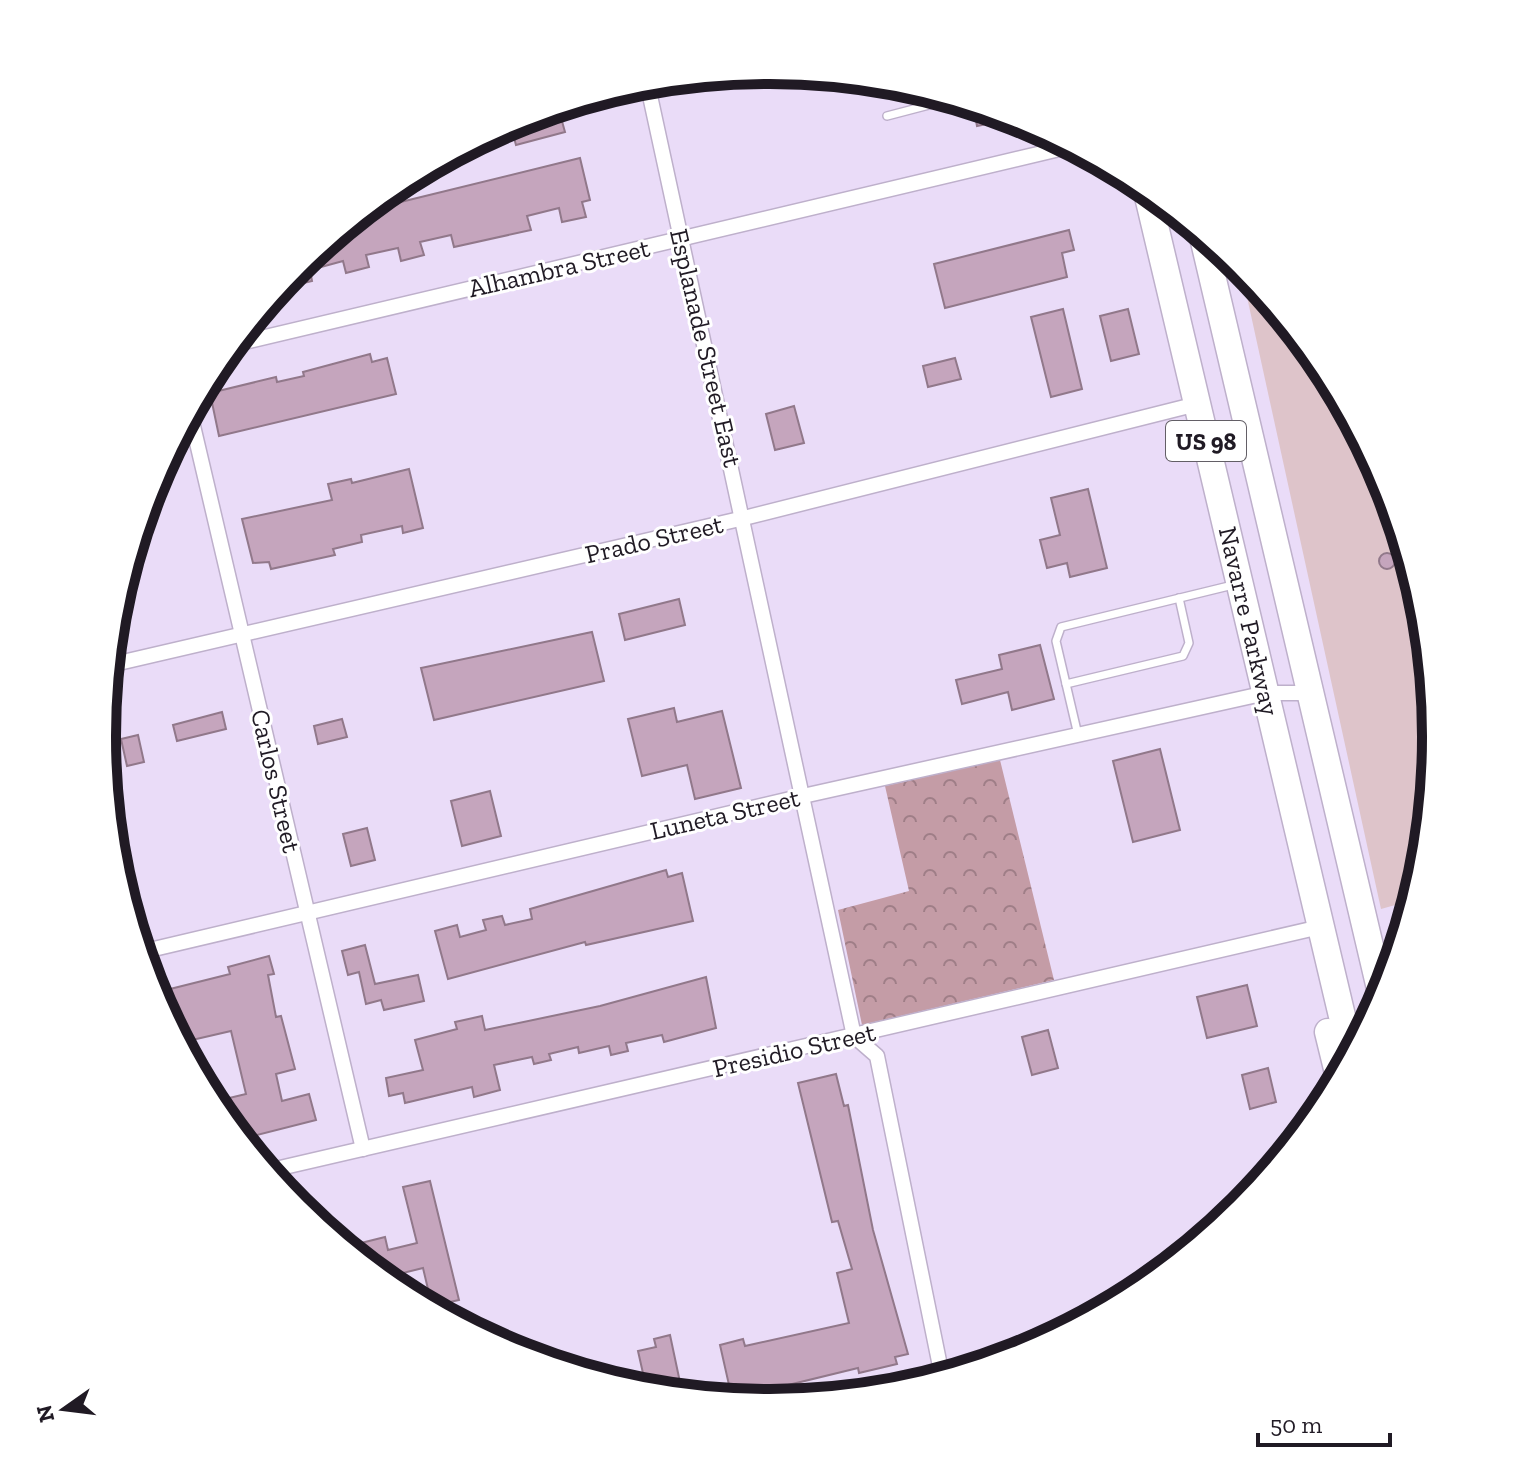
<svg xmlns="http://www.w3.org/2000/svg" width="1538" height="1473" viewBox="0 0 1538 1473" font-family="'Zilla Slab',serif">
<defs>
<pattern id="forest-crowns" width="20" height="18" patternUnits="userSpaceOnUse" patternTransform="scale(2)"><rect width="20" height="18" fill="#c49ca6"/><path d="M2 6a3 3 0 1 1 6 0M12 15a3 3 0 1 1 6 0" fill="none" stroke="#9f7e87"/></pattern>
</defs>
<rect width="100%" height="100%" fill="#eadcf8"/>
<path fill="url(#forest-crowns)" d="M 1000,760 L 1054,980 L 862,1025 L 838,910 L 909,891 L 885,786 Z"/>
<path fill="#dec4ca" d="M 1240,265 C 1268,298 1303,332 1325,369 C 1346,404 1369,444 1385,482 C 1435,603 1451,774 1413,900 L 1381,909 Z"/>
<g fill="#c5a5bd" stroke="#91788a" stroke-width="2">
<path d="M 973,105 L 1015,118 L 977,126 Z"/>
<path d="M 558,107 L 565,132 L 516,145 L 510,123 Z"/>
<path d="M 580,158 L 590,200 L 582,202 L 586,217 L 562,222 L 559,208 L 527,216 L 531,230 L 454,247 L 451,235 L 420,242 L 424,255 L 401,261 L 398,248 L 366,255 L 369,267 L 346,273 L 343,261 L 310,270 L 312,281 L 291,286 L 289,276 L 298,265 L 364,211 Z"/>
<path d="M 1069,230 L 1074,250 L 1062,253 L 1067,277 L 945,308 L 934,264 Z"/>
<path d="M 1063,309 L 1082,389 L 1051,397 L 1031,317 Z"/>
<path d="M 1128,309 L 1139,354 L 1111,361 L 1100,316 Z"/>
<path d="M 370,354 L 372,362 L 387,358 L 396,394 L 219,436 L 210,393 L 276,377 L 277,382 L 304,376 L 303,372 Z"/>
<path d="M 955,358 L 961,379 L 928,387 L 923,366 Z"/>
<path d="M 794,406 L 804,443 L 775,450 L 766,414 Z"/>
<path d="M 409,469 L 423,528 L 403,533 L 402,526 L 361,535 L 362,542 L 333,549 L 335,555 L 271,569 L 269,562 L 253,563 L 242,519 L 332,500 L 328,484 L 351,479 L 352,483 Z"/>
<path d="M 1088,489 L 1107,568 L 1070,577 L 1067,563 L 1047,568 L 1040,540 L 1060,535 L 1051,498 Z"/>
<circle cx="1387" cy="561" r="8"/>
<path d="M 679,599 L 685,625 L 625,640 L 619,614 Z"/>
<path d="M 592,632 L 604,681 L 434,720 L 421,668 Z"/>
<path d="M 1040,645 L 1054,699 L 1012,710 L 1008,692 L 962,704 L 956,680 L 1002,669 L 999,655 Z"/>
<path d="M 674,708 L 677,722 L 722,711 L 741,788 L 695,799 L 687,765 L 642,776 L 628,719 Z"/>
<path d="M 222,712 L 226,729 L 177,741 L 173,725 Z"/>
<path d="M 342,719 L 347,737 L 318,744 L 314,726 Z"/>
<path d="M 138,735 L 144,762 L 127,766 L 121,739 Z"/>
<path d="M 1160,749 L 1180,830 L 1133,842 L 1113,761 Z"/>
<path d="M 490,791 L 501,836 L 462,846 L 451,801 Z"/>
<path d="M 367,828 L 375,860 L 351,866 L 343,834 Z"/>
<path d="M 666,870 L 668,877 L 682,873 L 693,921 L 586,945 L 585,942 L 448,979 L 435,931 L 457,925 L 460,937 L 486,930 L 483,920 L 502,916 L 505,925 L 532,919 L 530,909 Z"/>
<path d="M 365,945 L 375,984 L 418,975 L 424,1001 L 384,1010 L 381,1000 L 366,1004 L 359,972 L 348,975 L 342,951 Z"/>
<path d="M 269,956 L 274,974 L 268,975 L 276,1017 L 281,1016 L 295,1069 L 276,1074 L 282,1101 L 309,1094 L 316,1120 L 241,1139 L 212,1102 L 246,1094 L 231,1031 L 192,1040 L 198,1066 L 194,1067 L 160,1005 L 165,1004 L 162,991 L 230,974 L 228,967 Z"/>
<path d="M 706,977 L 716,1028 L 664,1042 L 662,1035 L 626,1043 L 628,1051 L 611,1055 L 609,1046 L 579,1053 L 578,1047 L 549,1054 L 551,1060 L 534,1064 L 532,1057 L 494,1065 L 500,1090 L 474,1097 L 472,1087 L 405,1103 L 403,1093 L 389,1096 L 386,1078 L 423,1070 L 415,1040 L 457,1029 L 455,1022 L 482,1016 L 485,1030 L 600,1006 Z"/>
<path d="M 1247,985 L 1257,1026 L 1207,1038 L 1197,997 Z"/>
<path d="M 1048,1030 L 1058,1068 L 1032,1075 L 1022,1037 Z"/>
<path d="M 1268,1068 L 1276,1102 L 1250,1109 L 1242,1075 Z"/>
<path d="M 836,1074 L 844,1106 L 848,1105 L 873,1230 L 908,1354 L 895,1357 L 897,1364 L 859,1373 L 858,1368 L 739,1397 L 736,1384 L 729,1385 L 720,1345 L 743,1339 L 745,1346 L 849,1323 L 837,1273 L 852,1269 L 838,1221 L 832,1222 L 798,1083 Z"/>
<path d="M 430,1181 L 459,1300 L 432,1306 L 423,1268 L 383,1278 L 345,1247 L 385,1237 L 388,1250 L 417,1243 L 403,1187 Z"/>
<path d="M 670,1335 L 681,1387 L 667,1393 L 647,1391 L 638,1351 L 656,1347 L 654,1339 Z"/>
</g>
<g fill="none" stroke-linecap="round" stroke-linejoin="round">
<g stroke="#beb0cb" stroke-width="10">
<g id="lane">
<path d="M 887,116 L 952,99"/>
<path d="M 1066,684 L 1183,656 L 1189,643 L 1179,598"/>
<path d="M 1078,735 L 1056,641 L 1061,627 L 1233,585"/>
</g>
</g>
<g stroke="#beb0cb" stroke-width="17">
<g id="street">
<path d="M 647,82 L 854,1036 L 877,1056 L 940,1366 L 930,1381"/>
<path d="M 232,345 L 1072,146"/>
<path d="M 190,413 L 363,1149"/>
<path d="M 110,665 L 744,518 L 1197,404"/>
<path d="M 141,952 L 803,796 L 1266,693 L 1310,693"/>
<path d="M 267,1171 L 1320,927"/>
</g>
</g>
<g stroke="#beb0cb" stroke-width="29">
<g id="highway">
<path d="M 1146,188 L 1351,1054"/>
<path d="M 1202,233 L 1382,997"/>
<path d="M 1328,1032 L 1339,1077"/>
</g>
</g>
<use href="#lane" stroke="#fff" stroke-width="7"/>
<use href="#street" stroke="#fff" stroke-width="14"/>
<use href="#highway" stroke="#fff" stroke-width="26"/>
</g>
<g text-anchor="middle" dominant-baseline="central" stroke-width="6" stroke-linejoin="round" paint-order="stroke">
<rect fill="#fff" stroke="#635f66" stroke-width="2" x="1166" y="421" width="80" height="40" rx="6"/>
<g font-size="24" font-weight="bold" fill="#201a24">
<text x="1206" y="441">US 98</text>
</g>
<g font-size="26" fill="#201a24" stroke="#fff">
<text transform="translate(559 268) rotate(-13)">Alhambra Street</text>
<text transform="translate(706 348) rotate(77)">Esplanade Street East</text>
<text transform="translate(654 539) rotate(-13)">Prado Street</text>
<text transform="translate(1249 621) rotate(77)">Navarre Parkway</text>
<text transform="translate(276 781) rotate(77)">Carlos Street</text>
<text transform="translate(725 814) rotate(-13)">Luneta Street</text>
<text transform="translate(794 1050) rotate(-13)">Presidio Street</text>
</g>
</g>
<path d="M0 0H1538V1473H0ZM768 84H770A652 652 0 0 1 1422 736V737A652 652 0 0 1 770 1389H768A652 652 0 0 1 116 737V736A652 652 0 0 1 768 84Z" fill="#fff" fill-rule="evenodd"/>
<path fill="none" stroke="#201a24" stroke-width="10" d="M768 84H770A652 652 0 0 1 1422 736V737A652 652 0 0 1 770 1389H768A652 652 0 0 1 116 737V736A652 652 0 0 1 768 84Z"/>
<g transform="translate(64 1409) rotate(256)" stroke="#ffffff" stroke-width="6" paint-order="stroke">
<path d="M0-6L14 30L0 20L-14 30Z" fill="#201a24"/>
<text y="-12" font-size="22" font-weight="bold" text-anchor="middle" fill="#201a24">N</text>
</g>
<path d="M1258 1433v12h132v-12" fill="none" stroke="#201a24" stroke-width="4"/>
<text x="1270" y="1433" font-size="24" fill="#201a24" stroke="#ffffff" stroke-width="6" paint-order="stroke">50 m</text>
</svg>
